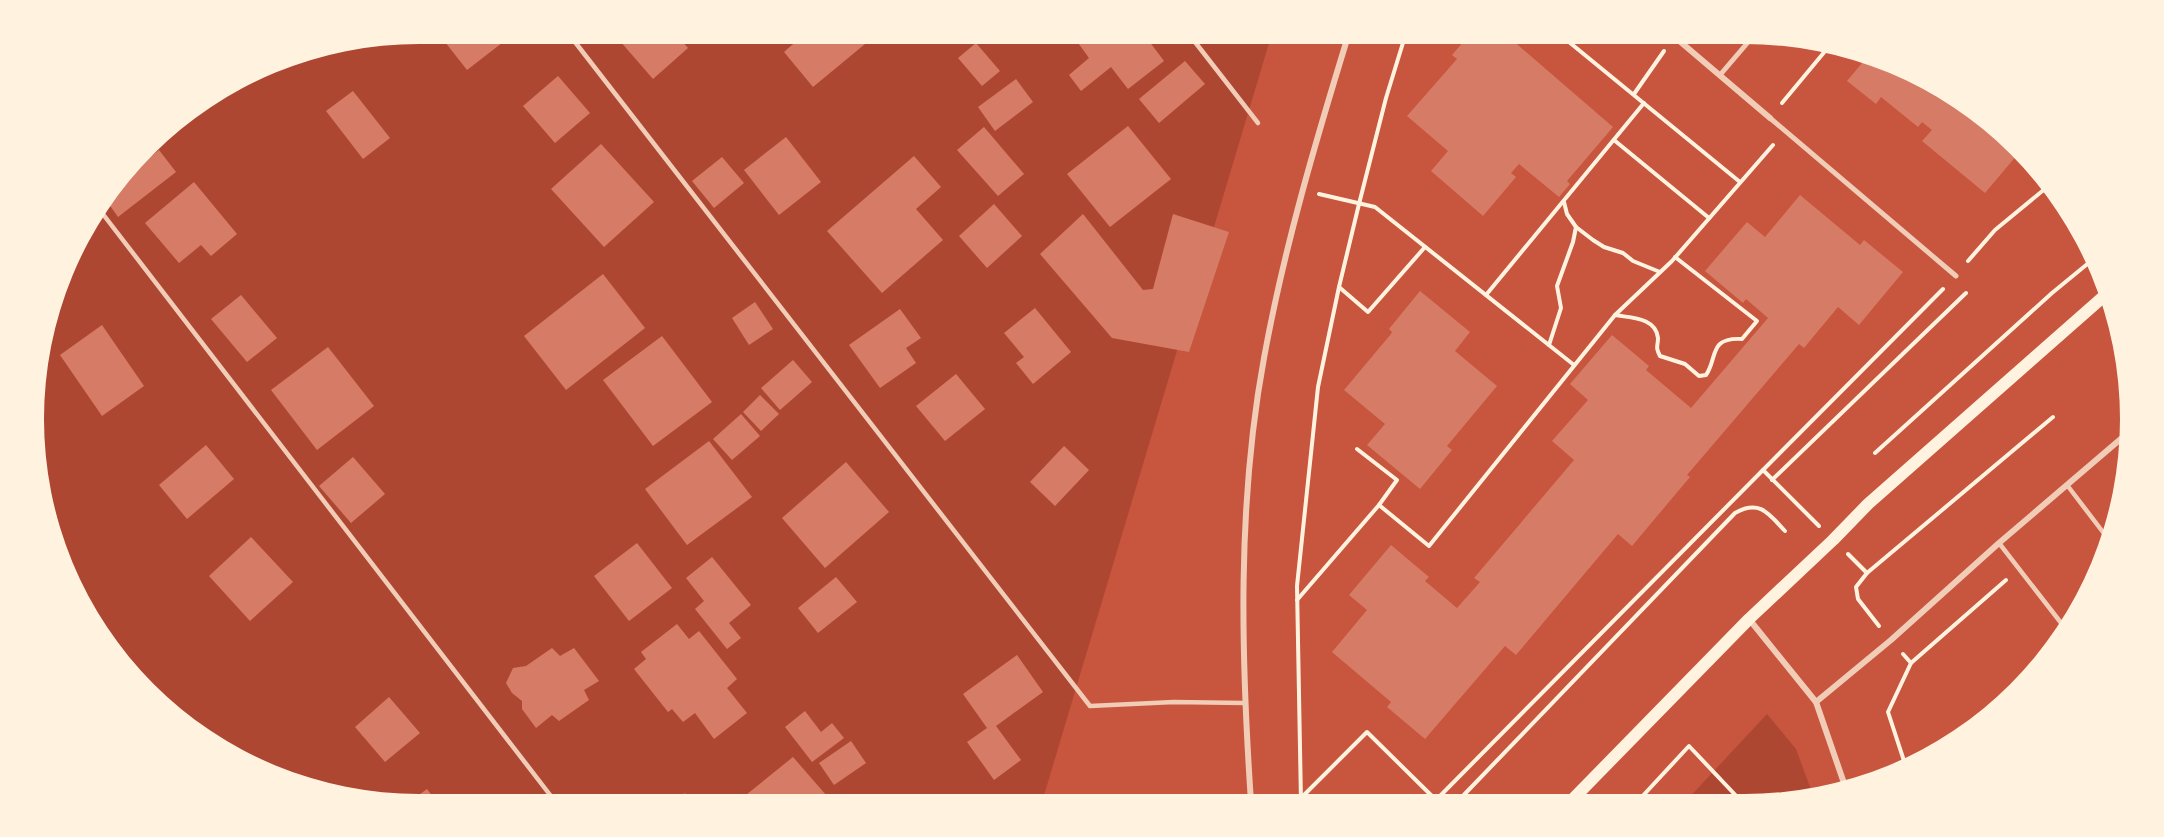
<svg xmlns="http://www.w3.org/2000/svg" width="2164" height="837" viewBox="0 0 2164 837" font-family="Spectral,serif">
<rect width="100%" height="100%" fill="#c8553d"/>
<g fill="#ae4732">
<path d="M 419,33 L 1272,33 L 1042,802 L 419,804 L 318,791 L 184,725 L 98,632 L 40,494 L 36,368 L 84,226 L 165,128 L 294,54 Z"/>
<path d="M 1767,714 L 1796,749 L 1813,795 L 1796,801 L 1686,801 Z"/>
</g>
<g fill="#d67c66">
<path d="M 438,33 L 515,33 L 467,70 Z"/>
<path d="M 613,33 L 675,33 L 688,48 L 653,79 Z"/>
<path d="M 796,33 L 856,33 L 865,44 L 813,87 L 784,52 L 800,38 Z"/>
<path d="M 1085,33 L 1143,33 L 1164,61 L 1128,89 L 1111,67 L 1081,91 L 1069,75 L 1089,58 L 1076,40 Z"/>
<path d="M 1471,33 L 1504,33 L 1613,127 L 1567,181 L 1570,184 L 1559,197 L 1519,164 L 1511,173 L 1516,177 L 1483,216 L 1431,171 L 1448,151 L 1407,116 L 1457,59 L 1452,55 Z"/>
<path d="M 976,43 L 1000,71 L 982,86 L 958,58 Z"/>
<path d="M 1867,57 L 1980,113 L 2017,155 L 1985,193 L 1922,141 L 1932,130 L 1922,122 L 1918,127 L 1881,97 L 1876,104 L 1847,81 Z"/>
<path d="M 1185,61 L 1205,84 L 1159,123 L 1139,99 Z"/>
<path d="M 558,76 L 590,113 L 555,143 L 523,106 Z"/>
<path d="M 1016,79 L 1033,102 L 995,131 L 978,107 Z"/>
<path d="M 353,91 L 390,138 L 363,159 L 326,111 Z"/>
<path d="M 1128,126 L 1171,179 L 1110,227 L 1067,174 Z"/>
<path d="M 984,127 L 1024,174 L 998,196 L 957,150 Z"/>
<path d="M 786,137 L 821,182 L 779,215 L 744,170 Z"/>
<path d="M 601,144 L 654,202 L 604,247 L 551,189 Z"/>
<path d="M 159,150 L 176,172 L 118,217 L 106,200 L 125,176 Z"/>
<path d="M 914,156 L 941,187 L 916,209 L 943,240 L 882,293 L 827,231 Z"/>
<path d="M 722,157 L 744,183 L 714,208 L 692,181 Z"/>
<path d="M 194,182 L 237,234 L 211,256 L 201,245 L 179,263 L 145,223 Z"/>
<path d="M 1800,195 L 1860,245 L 1864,240 L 1903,272 L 1859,325 L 1838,307 L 1804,348 L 1799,344 L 1687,475 L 1690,477 L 1632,546 L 1618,534 L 1516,655 L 1505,646 L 1425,739 L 1387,707 L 1391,702 L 1332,652 L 1367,610 L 1349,595 L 1391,545 L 1429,577 L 1425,581 L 1457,608 L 1480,582 L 1474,578 L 1574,460 L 1552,441 L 1588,400 L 1570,384 L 1612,335 L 1649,366 L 1646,370 L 1691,408 L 1768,318 L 1746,299 L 1743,303 L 1705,271 L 1747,222 L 1765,237 Z"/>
<path d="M 994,204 L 1022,236 L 987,268 L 959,236 Z"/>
<path d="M 1083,214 L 1143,290 L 1153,289 L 1173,214 L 1229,232 L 1189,352 L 1112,338 L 1040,254 Z"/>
<path d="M 603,274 L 645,328 L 566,390 L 524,336 Z"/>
<path d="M 1420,291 L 1470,332 L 1455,351 L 1497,386 L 1447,446 L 1452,450 L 1420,489 L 1367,445 L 1385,424 L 1344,390 L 1391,334 L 1392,332 L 1389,329 Z"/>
<path d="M 241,295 L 277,338 L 247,362 L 211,319 Z"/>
<path d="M 755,302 L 773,329 L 749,345 L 732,318 Z"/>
<path d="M 1035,308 L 1071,352 L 1033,384 L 1016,363 L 1024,357 L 1004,333 Z"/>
<path d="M 900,309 L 921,338 L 906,348 L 916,363 L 880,388 L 849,345 Z"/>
<path d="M 102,325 L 144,386 L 102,416 L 60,355 Z"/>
<path d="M 662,336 L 712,402 L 653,446 L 603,380 Z"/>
<path d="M 328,347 L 374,406 L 317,450 L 271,390 Z"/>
<path d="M 793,360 L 812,382 L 780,410 L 761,388 Z"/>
<path d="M 956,374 L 985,409 L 945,441 L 916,406 Z"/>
<path d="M 760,395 L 779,414 L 761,431 L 743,412 Z"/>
<path d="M 741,414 L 760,436 L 732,460 L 713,439 Z"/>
<path d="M 709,441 L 752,497 L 687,545 L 645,489 Z"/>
<path d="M 206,445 L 234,479 L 187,519 L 159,485 Z"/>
<path d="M 1064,446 L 1089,470 L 1055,506 L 1030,482 Z"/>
<path d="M 353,457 L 385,494 L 351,523 L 319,486 Z"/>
<path d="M 846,462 L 889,512 L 825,568 L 782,518 Z"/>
<path d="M 2119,497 L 2118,510 L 2112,502 Z"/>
<path d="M 251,537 L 293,582 L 250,621 L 209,576 Z"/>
<path d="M 637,543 L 672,588 L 629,621 L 594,576 Z"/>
<path d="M 712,557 L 751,605 L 729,623 L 741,638 L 727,649 L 695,609 L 704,601 L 686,578 Z"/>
<path d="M 836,577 L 857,602 L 818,633 L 798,608 Z"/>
<path d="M 677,624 L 689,639 L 699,631 L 737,679 L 727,688 L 747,713 L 714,739 L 695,713 L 683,722 L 672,709 L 668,712 L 634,669 L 646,659 L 641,652 Z"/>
<path d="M 552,648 L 560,656 L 574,648 L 599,681 L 584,690 L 589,700 L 559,721 L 552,715 L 536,728 L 522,709 L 522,701 L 512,693 L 506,683 L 513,668 L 526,666 Z"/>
<path d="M 1017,655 L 1043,692 L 996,726 L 1021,760 L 994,780 L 967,742 L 987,728 L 963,694 Z"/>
<path d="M 389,697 L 420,733 L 385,762 L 355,727 Z"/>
<path d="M 805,711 L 821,732 L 832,723 L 844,738 L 812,762 L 785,727 Z"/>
<path d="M 851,741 L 866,763 L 834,785 L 819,763 Z"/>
<path d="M 793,757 L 833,803 L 736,803 Z"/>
<path d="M 427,789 L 438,804 L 408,803 Z"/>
<path d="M 685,793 L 692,803 L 673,803 Z"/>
</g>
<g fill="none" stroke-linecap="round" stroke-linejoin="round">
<g stroke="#fff3e0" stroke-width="4">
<path d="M 1558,33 L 1740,182"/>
<path d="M 1634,94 L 1664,51"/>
<path d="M 1782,103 L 1831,44"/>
<path d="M 1614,140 L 1709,218"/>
<path d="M 1319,194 L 1375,207 L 1574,365"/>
<path d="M 1564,202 L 1567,214 L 1576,227 L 1593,240 L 1604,247 L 1623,253 L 1633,261 L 1660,272"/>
<path d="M 1968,261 L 1995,230 L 2046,188"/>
<path d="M 1339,287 L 1368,312 L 1425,247"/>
<path d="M 1486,295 L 1644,103"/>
<path d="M 1615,315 C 1630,318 1656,317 1658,338 C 1658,347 1655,346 1660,356 L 1685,364 L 1699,376 L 1706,375 C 1718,358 1708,337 1742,339 L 1757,321 L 1675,257"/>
<path d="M 1549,345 L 1561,308 L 1557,286 L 1573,242 L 1576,227"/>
<path d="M 1357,449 L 1397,480 L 1379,505 L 1429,546 L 1615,315 L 1672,261 L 1773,145"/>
<path d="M 1875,453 L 2052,293 L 2091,261"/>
<path d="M 1772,480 L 1966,293"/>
<path d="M 1819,526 L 1763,470 L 1943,289"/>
<path d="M 1848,554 L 1867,573"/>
<path d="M 1297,600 L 1379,505"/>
<path d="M 1879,626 L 1858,599 L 1856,587 L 1867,573 L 2053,417"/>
<path d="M 1903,654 L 1911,663"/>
<path d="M 1906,767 L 1888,712 L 1911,663 L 2006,580"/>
<path d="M 1301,798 L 1367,732 L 1436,800 L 1763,470"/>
<path d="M 1458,801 L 1735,513 C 1760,499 1769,514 1785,531"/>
<path d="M 1638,801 L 1689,746 L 1741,801"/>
<path d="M 1301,802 L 1297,586 L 1318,387 L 1339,287 L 1359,204 L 1386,98 L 1406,33"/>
</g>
<g stroke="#f1ccb7" stroke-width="4.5">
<path d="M 568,33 L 1090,706 L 1174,702 L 1244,703"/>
<path d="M 1188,33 L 1258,123"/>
<path d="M 99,209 L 557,804"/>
<path d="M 2067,485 L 2109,540"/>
<path d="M 1999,543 L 2065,628"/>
</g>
<g stroke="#f1ccb7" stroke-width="5">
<path d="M 1720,75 L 1755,34"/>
<path d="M 1770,118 L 1956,276"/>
</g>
<g stroke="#f1ccb7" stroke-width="6">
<path d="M 1670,33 L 1770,118"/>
<path d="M 1749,619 L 1816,702 L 1845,786"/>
<path d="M 1816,702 L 1891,640 L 1999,543 L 2123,437"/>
<path d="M 1251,802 C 1241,655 1237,504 1264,358 C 1284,248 1316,140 1349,33"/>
</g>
<path stroke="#fff3e0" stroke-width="12" d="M 1571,801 L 1749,619 L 1833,540 L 1868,504 L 2103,297"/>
</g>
<path d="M0 0H2164V837H0ZM419 44H1745A375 375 0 0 1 2120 419V419A375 375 0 0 1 1745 794H419A375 375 0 0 1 44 419V419A375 375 0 0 1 419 44Z" fill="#fff3e0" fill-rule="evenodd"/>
</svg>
